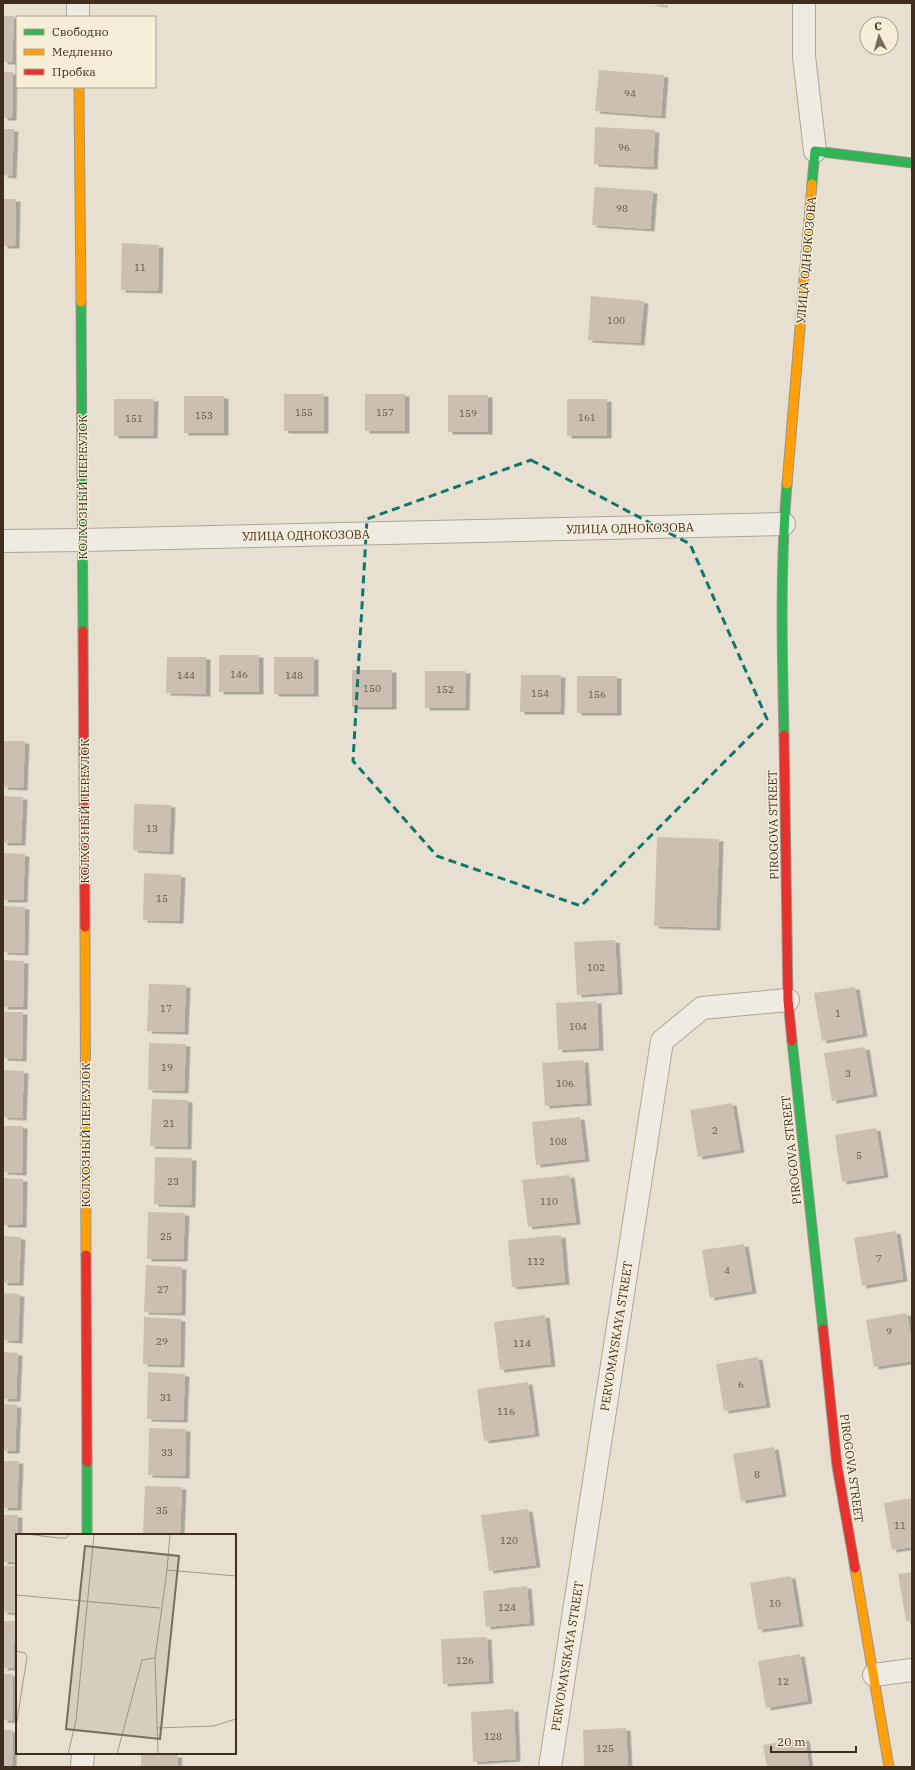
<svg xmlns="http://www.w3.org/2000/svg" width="915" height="1770" viewBox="0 0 915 1770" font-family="'IBM Plex Serif',serif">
<defs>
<filter id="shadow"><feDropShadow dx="4.5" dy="2.5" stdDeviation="0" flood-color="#0004"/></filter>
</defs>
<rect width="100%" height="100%" fill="#e7e0d1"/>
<g fill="#cbbfb2" filter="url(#shadow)">
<path d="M 648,3 L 663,3 L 663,5 Z"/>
<path d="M 3,16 L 14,16 L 12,62 L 3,62 Z"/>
<path d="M 599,70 L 664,75 L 661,116 L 595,111 Z"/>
<path d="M 3,72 L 13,72 L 12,118 L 3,118 Z"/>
<path d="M 595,127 L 655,130 L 653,167 L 594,164 Z"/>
<path d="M 3,129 L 14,129 L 12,176 L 3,175 Z"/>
<path d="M 595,187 L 653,191 L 650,229 L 592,225 Z"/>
<path d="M 3,199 L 16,199 L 15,246 L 3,246 Z"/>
<path d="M 122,243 L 159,245 L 158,291 L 121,290 Z"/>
<path d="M 591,296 L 644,301 L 640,343 L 588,340 Z"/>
<rect x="284" y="394" width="40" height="37"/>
<rect x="365" y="394" width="40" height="37"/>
<rect x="448" y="395" width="40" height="37"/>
<rect x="184" y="396" width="40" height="37"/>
<path d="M 114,399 L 154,399 L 153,436 L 114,436 Z"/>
<rect x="567" y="399" width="40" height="37"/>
<rect x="219" y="655" width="40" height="37"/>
<path d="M 167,657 L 206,657 L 206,694 L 166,693 Z"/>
<rect x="274" y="657" width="40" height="37"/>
<rect x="352" y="670" width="40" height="37"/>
<path d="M 425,671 L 466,671 L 465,708 L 425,708 Z"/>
<path d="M 521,675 L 561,675 L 560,712 L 520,712 Z"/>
<rect x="577" y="676" width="40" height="37"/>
<path d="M 3,741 L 25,741 L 23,788 L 3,787 Z"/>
<path d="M 3,796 L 23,797 L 21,843 L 3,843 Z"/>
<path d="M 134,804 L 171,805 L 169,852 L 133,850 Z"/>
<path d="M 657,837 L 719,839 L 716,928 L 654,926 Z"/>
<path d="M 3,853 L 25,854 L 23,900 L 3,900 Z"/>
<path d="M 144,873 L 181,875 L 179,921 L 143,920 Z"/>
<path d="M 3,906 L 25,907 L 24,953 L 3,952 Z"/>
<path d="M 615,940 L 618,992 L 577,995 L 574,942 Z"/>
<path d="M 3,960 L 24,961 L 23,1007 L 3,1007 Z"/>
<path d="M 149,984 L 186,985 L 184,1032 L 147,1031 Z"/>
<path d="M 855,987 L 863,1034 L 822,1041 L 814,993 Z"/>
<path d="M 597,1001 L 599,1048 L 558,1050 L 556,1003 Z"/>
<path d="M 3,1012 L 23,1012 L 22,1059 L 3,1058 Z"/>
<path d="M 149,1043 L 186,1044 L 184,1091 L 148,1090 Z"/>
<path d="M 865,1047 L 873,1094 L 832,1101 L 824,1053 Z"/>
<path d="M 584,1060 L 587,1103 L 545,1106 L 542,1063 Z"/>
<path d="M 3,1070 L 24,1071 L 22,1118 L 3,1117 Z"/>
<path d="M 152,1099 L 188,1100 L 187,1147 L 150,1146 Z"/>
<path d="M 732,1103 L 740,1150 L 698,1157 L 690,1110 Z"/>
<path d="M 580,1117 L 585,1159 L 536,1165 L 532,1122 Z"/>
<path d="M 3,1126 L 23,1126 L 22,1173 L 3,1172 Z"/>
<path d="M 876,1128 L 884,1175 L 842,1182 L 835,1135 Z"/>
<path d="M 155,1157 L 192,1158 L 191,1205 L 154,1204 Z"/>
<path d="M 570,1175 L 576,1222 L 528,1227 L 522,1180 Z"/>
<path d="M 3,1178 L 23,1179 L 22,1225 L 3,1225 Z"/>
<path d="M 148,1212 L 185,1213 L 183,1259 L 147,1259 Z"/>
<path d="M 896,1231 L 903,1279 L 862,1286 L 854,1238 Z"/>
<path d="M 561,1235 L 565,1282 L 512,1287 L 508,1240 Z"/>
<path d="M 3,1236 L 21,1237 L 19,1283 L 3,1283 Z"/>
<path d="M 744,1244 L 752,1291 L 710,1298 L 702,1250 Z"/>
<path d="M 146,1265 L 182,1267 L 181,1313 L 144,1312 Z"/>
<path d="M 3,1293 L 20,1294 L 18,1341 L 3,1340 Z"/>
<path d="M 907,1313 L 912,1343 L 912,1361 L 874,1367 L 866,1320 Z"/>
<path d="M 545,1315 L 551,1364 L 500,1370 L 494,1322 Z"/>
<path d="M 144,1317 L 181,1319 L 180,1365 L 143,1364 Z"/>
<path d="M 3,1352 L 18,1353 L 16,1399 L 3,1399 Z"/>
<path d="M 758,1357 L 766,1405 L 724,1411 L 716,1364 Z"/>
<path d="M 148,1372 L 185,1374 L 183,1420 L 147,1419 Z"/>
<path d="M 528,1382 L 535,1434 L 484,1441 L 477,1389 Z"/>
<path d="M 3,1404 L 17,1405 L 15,1451 L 3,1451 Z"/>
<path d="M 149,1428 L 186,1429 L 185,1476 L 148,1475 Z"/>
<path d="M 774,1447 L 782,1494 L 741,1501 L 733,1454 Z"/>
<path d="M 3,1461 L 19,1461 L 17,1508 L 3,1508 Z"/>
<path d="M 145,1486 L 182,1487 L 180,1533 L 143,1533 Z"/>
<path d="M 912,1498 L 912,1547 L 892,1550 L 884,1503 Z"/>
<path d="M 528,1509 L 536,1565 L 489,1571 L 481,1515 Z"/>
<path d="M 3,1515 L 18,1515 L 17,1562 L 3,1562 Z"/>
<path d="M 3,1566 L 17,1566 L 16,1613 L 3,1612 Z"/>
<path d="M 912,1572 L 912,1620 L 906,1621 L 898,1574 Z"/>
<path d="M 791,1576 L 799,1624 L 758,1630 L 750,1583 Z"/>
<path d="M 527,1586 L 530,1623 L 486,1627 L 483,1591 Z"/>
<path d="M 3,1621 L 15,1621 L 13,1668 L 3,1668 Z"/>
<path d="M 487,1637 L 489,1681 L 443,1684 L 441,1639 Z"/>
<path d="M 800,1654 L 808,1701 L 766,1708 L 758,1661 Z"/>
<path d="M 3,1674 L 13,1674 L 12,1721 L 3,1720 Z"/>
<path d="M 514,1709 L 516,1759 L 473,1762 L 471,1712 Z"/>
<path d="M 626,1728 L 628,1767 L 584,1767 L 583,1730 Z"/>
<path d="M 3,1730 L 13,1730 L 12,1767 L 3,1767 Z"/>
<path d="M 805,1738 L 809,1767 L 767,1767 L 763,1745 Z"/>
<path d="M 141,1754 L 178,1755 L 177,1767 L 141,1767 Z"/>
</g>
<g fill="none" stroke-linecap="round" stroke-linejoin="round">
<g stroke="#ada599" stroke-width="24">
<g id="street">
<path d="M 78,3 L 78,17"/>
<path d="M 804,3 L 804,56 L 815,151"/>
<path d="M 3,541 L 83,540 L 784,524"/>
<path d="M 874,1675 L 912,1670"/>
<path d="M 82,1767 L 83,1753"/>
<path d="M 550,1767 L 662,1041 L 702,1008 L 788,1000"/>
</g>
</g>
<g stroke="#9c958a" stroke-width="11">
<g id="fast">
<path d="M 812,184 L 815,151 L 912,163"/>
<path d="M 81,302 L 83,631"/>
<path d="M 784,735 C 782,651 780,567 787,484"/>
<path d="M 792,1041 L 823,1329"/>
<path d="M 87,1462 L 87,1535"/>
</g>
</g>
<g stroke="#9c958a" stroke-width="11">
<g id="slow">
<path d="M 79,87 L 81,302"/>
<path d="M 787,484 L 812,184"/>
<path d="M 85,927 L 86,1255"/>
<path d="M 855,1568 L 889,1767"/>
</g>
</g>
<g stroke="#9c958a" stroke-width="11">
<g id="jam">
<path d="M 83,631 L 85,927"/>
<path d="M 784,735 L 788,1000 L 792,1041"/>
<path d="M 86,1255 L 87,1462"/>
<path d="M 823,1329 L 837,1466 L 855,1568"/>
</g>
</g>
<use href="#street" stroke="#efebe3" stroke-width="22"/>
<use href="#fast" stroke="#30b455" stroke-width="9"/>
<use href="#slow" stroke="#ff9f0a" stroke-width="9"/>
<use href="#jam" stroke="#e5322d" stroke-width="9"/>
</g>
<path fill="none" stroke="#0f766e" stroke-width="3" stroke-dasharray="8 5" stroke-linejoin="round" d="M 531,460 L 690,544 L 767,719 L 581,906 L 437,856 L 353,761 L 367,519 Z"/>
<g text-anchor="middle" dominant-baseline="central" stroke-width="3" stroke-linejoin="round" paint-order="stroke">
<g font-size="10" fill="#605244">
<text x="630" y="93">94</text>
<text x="624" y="147">96</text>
<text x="622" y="208">98</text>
<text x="140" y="267">11</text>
<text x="616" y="320">100</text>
<text x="304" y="412">155</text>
<text x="385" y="412">157</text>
<text x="468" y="413">159</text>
<text x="204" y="415">153</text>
<text x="587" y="417">161</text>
<text x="134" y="418">151</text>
<text x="239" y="674">146</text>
<text x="186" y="675">144</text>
<text x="294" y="675">148</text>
<text x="372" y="688">150</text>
<text x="445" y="689">152</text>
<text x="540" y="693">154</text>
<text x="597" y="694">156</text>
<text x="152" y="828">13</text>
<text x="162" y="898">15</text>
<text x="596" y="967">102</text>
<text x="166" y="1008">17</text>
<text x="838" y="1013">1</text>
<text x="578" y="1026">104</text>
<text x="167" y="1067">19</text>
<text x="848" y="1073">3</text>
<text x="565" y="1083">106</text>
<text x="169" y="1123">21</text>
<text x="715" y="1130">2</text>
<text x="558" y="1141">108</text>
<text x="859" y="1155">5</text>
<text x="173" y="1181">23</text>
<text x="549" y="1201">110</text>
<text x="166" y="1236">25</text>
<text x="879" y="1258">7</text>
<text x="536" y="1261">112</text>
<text x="727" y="1270">4</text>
<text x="163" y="1289">27</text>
<text x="889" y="1331">9</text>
<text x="162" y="1341">29</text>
<text x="522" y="1343">114</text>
<text x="741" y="1384">6</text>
<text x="166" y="1397">31</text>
<text x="506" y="1411">116</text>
<text x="167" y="1452">33</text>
<text x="757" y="1474">8</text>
<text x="162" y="1510">35</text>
<text x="900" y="1525">11</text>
<text x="509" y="1540">120</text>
<text x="775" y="1603">10</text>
<text x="507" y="1607">124</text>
<text x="465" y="1660">126</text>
<text x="783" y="1681">12</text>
<text x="493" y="1736">128</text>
<text x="605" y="1748">125</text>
</g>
<g font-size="12" fill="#3d2e20" stroke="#f7eed8">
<text transform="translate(806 260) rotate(-85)">УЛИЦА ОДНОКОЗОВА</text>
<text transform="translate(82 487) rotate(-90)">КОЛХОЗНЫЙ ПЕРЕУЛОК</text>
<text transform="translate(630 528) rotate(-1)">УЛИЦА ОДНОКОЗОВА</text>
<text transform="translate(306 535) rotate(-1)">УЛИЦА ОДНОКОЗОВА</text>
<text transform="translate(84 811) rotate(-90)">КОЛХОЗНЫЙ ПЕРЕУЛОК</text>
<text transform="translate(773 825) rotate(-91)">PIROGOVA STREET</text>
<text transform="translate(85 1135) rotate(-90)">КОЛХОЗНЫЙ ПЕРЕУЛОК</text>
<text transform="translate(791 1150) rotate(-96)">PIROGOVA STREET</text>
<text transform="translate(616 1336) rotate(-81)">PERVOMAYSKAYA STREET</text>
<text transform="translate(852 1468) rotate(82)">PIROGOVA STREET</text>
<text transform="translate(567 1656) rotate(-81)">PERVOMAYSKAYA STREET</text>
</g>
</g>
<g transform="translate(16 1534)">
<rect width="220" height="220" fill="#e7e0d1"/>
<path fill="none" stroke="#a3998a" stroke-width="1" d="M 10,0 L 43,4 L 50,4 L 54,0M 151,36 L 154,0M 0,61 L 144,74M 0,117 L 9,119 L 11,123 L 0,193M 141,194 L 197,192 L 220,185M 52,220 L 60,187 L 78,0M 101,220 L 126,126 L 139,124M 142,220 L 139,124 L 151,36 L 220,42"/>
<path fill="#786c5e" fill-opacity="0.15" stroke="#786c5e" stroke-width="2" d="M 69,12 L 163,22 L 144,205 L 50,195 Z"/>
<rect width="220" height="220" fill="none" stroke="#3d2e20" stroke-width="2"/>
</g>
<rect width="915" height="1770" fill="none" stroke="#3d2e20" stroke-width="8"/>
<rect x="16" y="16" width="140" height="72" fill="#f7eed8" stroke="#ada18e"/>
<rect x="24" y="29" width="20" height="6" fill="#30b455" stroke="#ada18e"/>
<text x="52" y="36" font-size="12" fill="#3d2e20">Свободно</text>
<rect x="24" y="49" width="20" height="6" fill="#ff9f0a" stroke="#ada18e"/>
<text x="52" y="56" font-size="12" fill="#3d2e20">Медленно</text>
<rect x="24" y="69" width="20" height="6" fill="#e5322d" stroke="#ada18e"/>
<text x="52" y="76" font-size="12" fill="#3d2e20">Пробка</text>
<g transform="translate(879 36) rotate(354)"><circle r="19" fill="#f7eed8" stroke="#ada18e"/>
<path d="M0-3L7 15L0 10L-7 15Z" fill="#786c5e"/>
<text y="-6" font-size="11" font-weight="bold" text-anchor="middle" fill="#3d2e20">С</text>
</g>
<path d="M771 1746v6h85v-6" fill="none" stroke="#3d2e20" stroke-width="2"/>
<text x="777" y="1746" font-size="12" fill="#3d2e20" stroke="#f7eed8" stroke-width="3" paint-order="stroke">20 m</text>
</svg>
